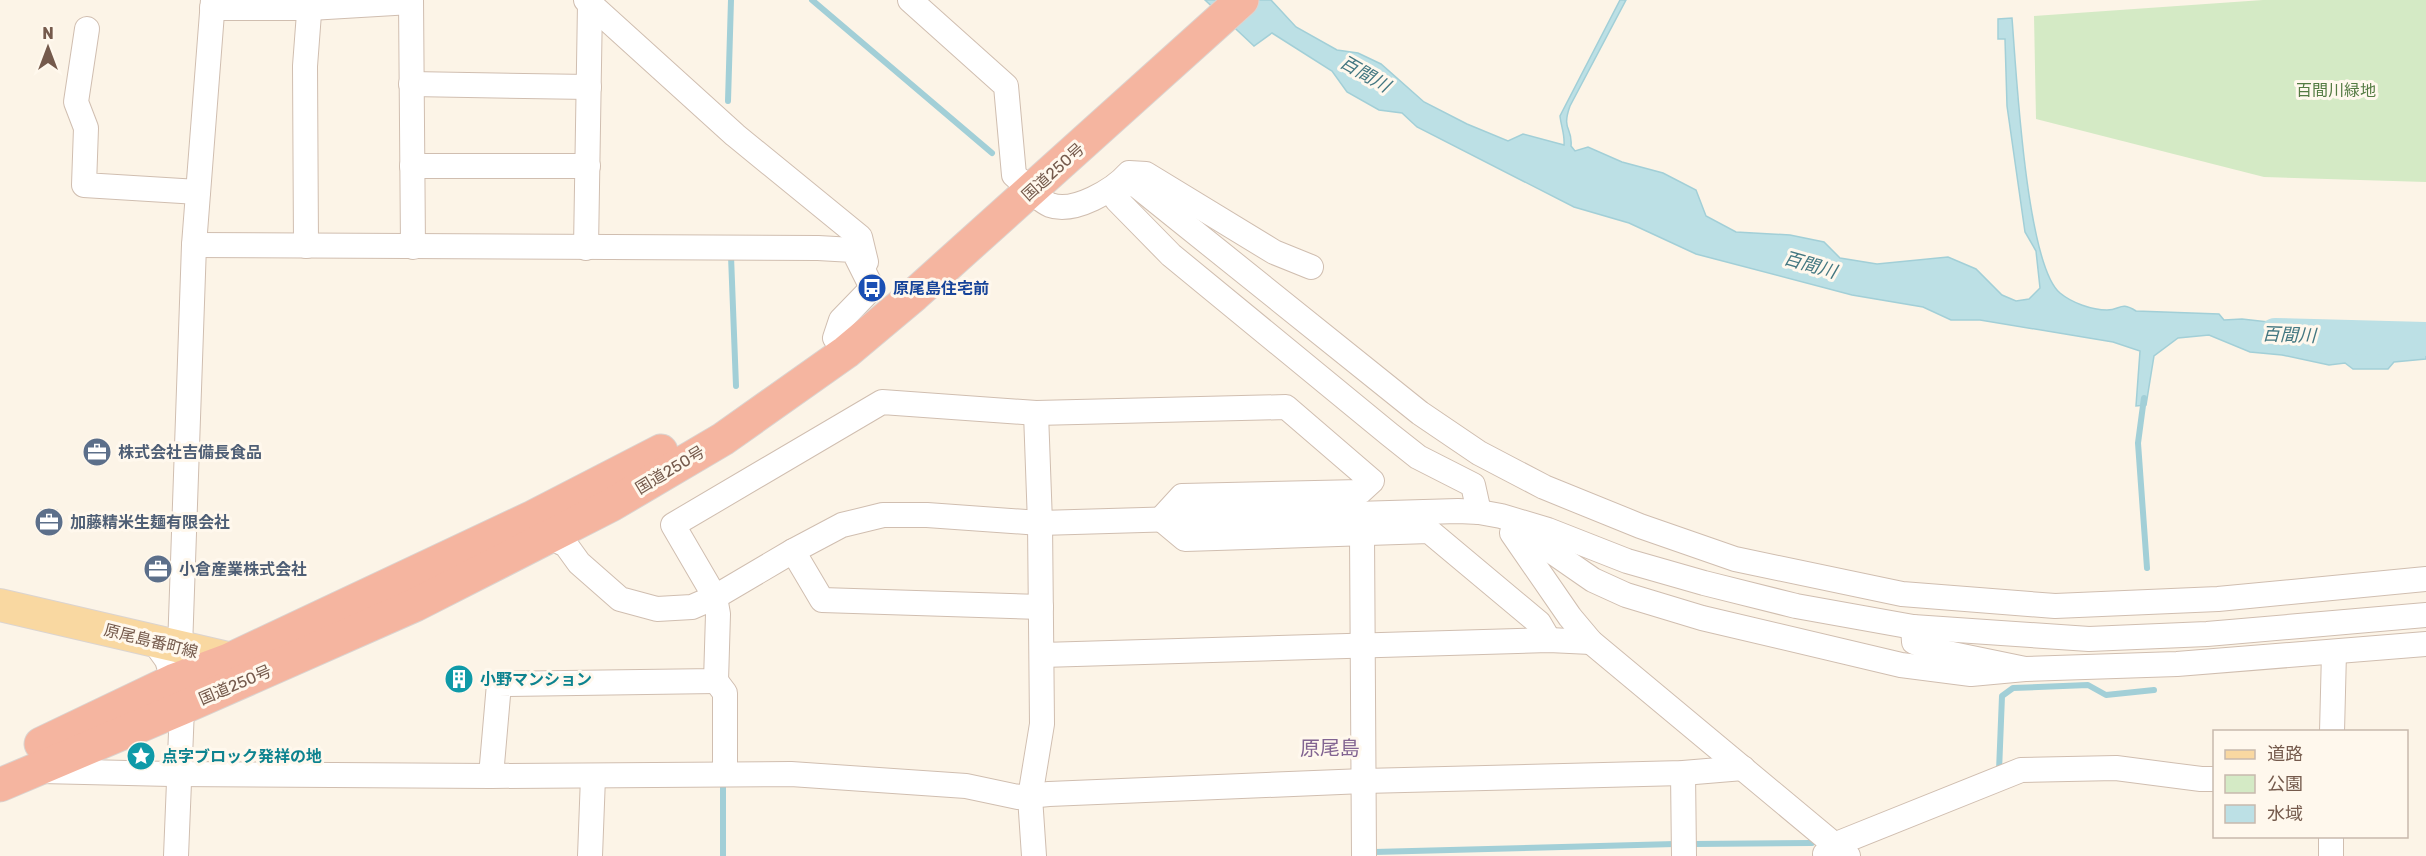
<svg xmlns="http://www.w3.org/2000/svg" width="2426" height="856" viewBox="0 0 2426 856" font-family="Rubik,'Noto Sans JP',sans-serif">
<rect width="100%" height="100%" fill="#fcf4e7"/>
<path fill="#d4eac5" d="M 2263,0 L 2426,0 L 2426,182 L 2264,177 L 2036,119 L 2034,16 Z"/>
<path fill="#bce0e5" stroke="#a2cfd7" stroke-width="1.5" d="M 1205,0 L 1271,0 L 1296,27 L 1337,50 L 1358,53 L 1381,64 L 1424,102 L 1467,124 L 1508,141 L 1523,134 L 1564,145 C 1565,135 1561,126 1560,116 L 1620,0 L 1626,0 L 1570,106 C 1561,131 1573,127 1571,146 L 1575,151 L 1588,147 L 1622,162 L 1663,173 L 1696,190 L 1706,216 L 1736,232 L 1790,235 L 1824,242 L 1840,258 L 1877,264 L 1948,257 L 1976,269 L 2002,295 L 2016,301 L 2029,299 L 2040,288 L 2036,251 L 2025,232 L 2007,106 L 2005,39 L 1998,39 L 1998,19 L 2012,18 C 2016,68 2026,265 2060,293 C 2072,303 2092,310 2107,310 C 2121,310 2120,301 2136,311 L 2219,314 L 2224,320 L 2242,319 L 2286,324 L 2302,335 L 2375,339 L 2386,345 L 2404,331 L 2426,330 L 2426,359 L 2394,362 L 2388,369 L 2353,369 L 2345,363 L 2329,365 L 2282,355 L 2250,352 L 2209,335 L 2178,338 L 2154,356 L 2146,405 L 2136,406 L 2140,351 L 2113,342 L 1980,320 L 1951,320 L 1923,307 L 1852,295 L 1696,254 L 1629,223 L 1574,207 L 1417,127 L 1402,113 L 1379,110 L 1347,92 L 1332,71 L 1272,33 L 1254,46 Z"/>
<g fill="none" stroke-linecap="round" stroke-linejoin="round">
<g stroke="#a2cfd7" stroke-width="6">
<path d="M 812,0 L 992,153"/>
<path d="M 728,101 L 731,0"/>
<path d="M 731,256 L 736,386"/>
<path d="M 2144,398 L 2138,443 L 2147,568"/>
<path d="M 1996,772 L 1999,771 L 2002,696 L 2013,688 L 2088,685 L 2106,695 L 2154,690"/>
<path d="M 723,781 L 723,856"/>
<path d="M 1694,844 L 1812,843"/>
<path d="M 1374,852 L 1675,844"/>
</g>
<path stroke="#bce0e5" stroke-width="34" d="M 2275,335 L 2426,339"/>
<g stroke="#d0beb0" stroke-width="26">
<g id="minor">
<path d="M 411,0 L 413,247"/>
<path d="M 586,0 L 735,135 L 860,237 L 866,262"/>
<path d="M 910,0 L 1006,86 L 1014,175 L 1022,182"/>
<path d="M 212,8 L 310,8 L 411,2"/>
<path d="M 87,29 L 76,102 L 86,128 L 84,185 L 198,192"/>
<path d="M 411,84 L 589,87"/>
<path d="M 412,166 L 588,166"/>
<path d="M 1120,183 L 1136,185 L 1420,413 L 1479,453 L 1544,487 L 1640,526 L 1735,559 L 1902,594 L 2055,606 L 2218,599 L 2426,579"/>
<path d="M 1120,183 L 1117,200 L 1171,255 L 1389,434 L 1418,457 L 1473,485 L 1479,512"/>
<path d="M 1031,192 C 1037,196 1043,202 1050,205 C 1074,214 1114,190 1129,173 L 1146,174 L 1274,252 L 1311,267"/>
<path d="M 194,245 L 818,248 L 853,250 L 872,288"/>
<path d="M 306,246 L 305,66 L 310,0"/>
<path d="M 586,248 L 590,4"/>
<path d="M 835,338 L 841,320 L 872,288"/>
<path d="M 1515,526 L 1593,580 L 1626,595 L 1702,618 L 1901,665 L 1971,674 L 2025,669"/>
<path d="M 1512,533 L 1570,617 L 1591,642 L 1848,856"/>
<path d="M 1362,534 L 1364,856"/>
<path d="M 548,536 L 566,545 L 579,563 L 620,599 L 657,609 L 692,607 L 715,597 L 793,551 L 842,525 L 883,515 L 927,515 L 1040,523 L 1458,511 L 1479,512 L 1501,516 L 1548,530 L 1627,561 L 1704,583 L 1796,606 L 1913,627 L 2089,639 L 2207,634 L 2426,615"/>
<path d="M 793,551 L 822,600 L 1041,607"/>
<path d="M 1913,627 L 1914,642 L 1933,650 L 2025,669 L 2177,664 L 2426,644"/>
<path d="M 154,642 L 167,660 L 182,708 L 176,856"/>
<path d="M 180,648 L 194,245 L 213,0"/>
<path d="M 1042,655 L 1549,640 L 1591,642"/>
<path d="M 716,681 L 725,693 L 725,774"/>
<path d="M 2332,732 L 2334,652"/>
<path d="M 41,771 L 171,774 L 491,776 L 791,774 L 966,786 L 1018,797 L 1049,794 L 1364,781 L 1683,773 L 1743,768"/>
<path d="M 1683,773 L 1684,856"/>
<path d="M 491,776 L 499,684 L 716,681 L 718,614 L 715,597 L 673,525 L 882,402 L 1036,413 L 1286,407 L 1372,481 L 1360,492 L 1182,496 L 1161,519 L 1185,539 L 1429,531 L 1539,623 L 1549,640"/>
<path d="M 2331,836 L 2331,856"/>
<path d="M 1825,854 L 1834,845 L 2021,770 L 2116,768 L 2201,779 L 2214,779"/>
<path d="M 590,856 L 593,777"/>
<path d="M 1034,856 L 1030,797 L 1042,724 L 1040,523 L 1036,413"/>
</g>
</g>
<g stroke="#dbd4d0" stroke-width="34">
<path id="major" d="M 0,605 L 241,661"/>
</g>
<g stroke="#dbd4d0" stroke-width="35">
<g id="highway">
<path d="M 41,744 L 175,680 L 229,660 L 533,517 L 661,451"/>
<path d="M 0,785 L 182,708 L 415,605 L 611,505 L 723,439 L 846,352 L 914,295 L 1242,0"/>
</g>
</g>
<use href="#minor" stroke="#fff" stroke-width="24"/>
<use href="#major" stroke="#f9d8a1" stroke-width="32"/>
<use href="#highway" stroke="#f5b5a0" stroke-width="33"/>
</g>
<defs>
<g id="bus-disc" transform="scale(1.5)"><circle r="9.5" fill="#1a4fb4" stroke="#fff8ed"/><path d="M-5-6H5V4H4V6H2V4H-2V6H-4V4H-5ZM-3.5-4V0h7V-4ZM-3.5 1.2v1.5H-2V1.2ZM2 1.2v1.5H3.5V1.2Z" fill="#fff"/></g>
<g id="office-disc" transform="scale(1.5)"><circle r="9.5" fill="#5c6f8a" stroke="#fff8ed"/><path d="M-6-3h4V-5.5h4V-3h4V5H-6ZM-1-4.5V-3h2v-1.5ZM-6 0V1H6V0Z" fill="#fff"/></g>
<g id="building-disc" transform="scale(1.5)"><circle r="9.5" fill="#0f9aa8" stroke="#fff8ed"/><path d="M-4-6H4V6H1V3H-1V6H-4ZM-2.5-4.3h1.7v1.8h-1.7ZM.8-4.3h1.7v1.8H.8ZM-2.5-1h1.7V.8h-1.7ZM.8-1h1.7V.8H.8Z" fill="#fff"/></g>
<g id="sight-disc" transform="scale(1.5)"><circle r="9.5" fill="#0f9aa8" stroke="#fff8ed"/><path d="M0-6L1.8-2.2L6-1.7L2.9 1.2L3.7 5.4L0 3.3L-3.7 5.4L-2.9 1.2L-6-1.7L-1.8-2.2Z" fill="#fff"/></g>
</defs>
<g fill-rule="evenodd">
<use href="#bus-disc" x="872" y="288"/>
<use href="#office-disc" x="97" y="452"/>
<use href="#office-disc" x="49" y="522"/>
<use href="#office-disc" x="158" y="569"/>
<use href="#building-disc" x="459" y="679"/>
<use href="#sight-disc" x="141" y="756"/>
</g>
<g text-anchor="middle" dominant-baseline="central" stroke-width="6" stroke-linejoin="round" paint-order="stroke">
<g font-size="16" fill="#547b43" stroke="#fff8ed">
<text x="2336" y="90">百間川緑地</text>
</g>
<g font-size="16" fill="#755a4c" stroke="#fff8ed">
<text transform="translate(1053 172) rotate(-42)">国道250号</text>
<text transform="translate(670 470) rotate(-31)">国道250号</text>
<text transform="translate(151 641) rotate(14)">原尾島番町線</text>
<text transform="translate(235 685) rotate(-23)">国道250号</text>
</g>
<g font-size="16" font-weight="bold" fill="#164399" stroke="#fff8ed" text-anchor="start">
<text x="893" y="288">原尾島住宅前</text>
</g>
<g font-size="16" font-weight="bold" fill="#4e5e75" stroke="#fff8ed" text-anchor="start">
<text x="118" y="452">株式会社吉備長食品</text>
<text x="70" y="522">加藤精米生麺有限会社</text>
<text x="179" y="569">小倉産業株式会社</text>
</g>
<g font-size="16" font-weight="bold" fill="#0d838f" stroke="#fff8ed" text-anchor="start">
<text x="480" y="679">小野マンション</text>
<text x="162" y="756">点字ブロック発祥の地</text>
</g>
<g font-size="18" font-style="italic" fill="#437781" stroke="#fff8ed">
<text transform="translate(1365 74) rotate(30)">百間川</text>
<text transform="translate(1810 265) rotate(16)">百間川</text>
<text transform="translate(2289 335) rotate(2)">百間川</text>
</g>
<g font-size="20" fill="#826491" stroke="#fff8ed">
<text x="1330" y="748">原尾島</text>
</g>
</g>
<rect x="2213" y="730" width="195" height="108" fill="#fff8ed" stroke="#c8b9ad" stroke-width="1.5"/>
<rect x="2225" y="750" width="30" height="9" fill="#f9d8a1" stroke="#c8b9ad" stroke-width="1.5"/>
<text x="2267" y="760" font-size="18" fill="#755a4c">道路</text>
<rect x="2225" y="775" width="30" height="18" fill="#d4eac5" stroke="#c8b9ad" stroke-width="1.5"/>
<text x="2267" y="790" font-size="18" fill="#755a4c">公園</text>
<rect x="2225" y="805" width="30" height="18" fill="#bce0e5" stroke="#c8b9ad" stroke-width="1.5"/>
<text x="2267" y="820" font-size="18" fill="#755a4c">水域</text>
<g transform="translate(48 48)" stroke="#fff8ed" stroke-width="4.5" paint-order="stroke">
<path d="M0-4.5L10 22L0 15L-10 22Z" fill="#755a4c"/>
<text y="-9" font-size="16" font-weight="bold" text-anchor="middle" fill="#755a4c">N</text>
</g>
</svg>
